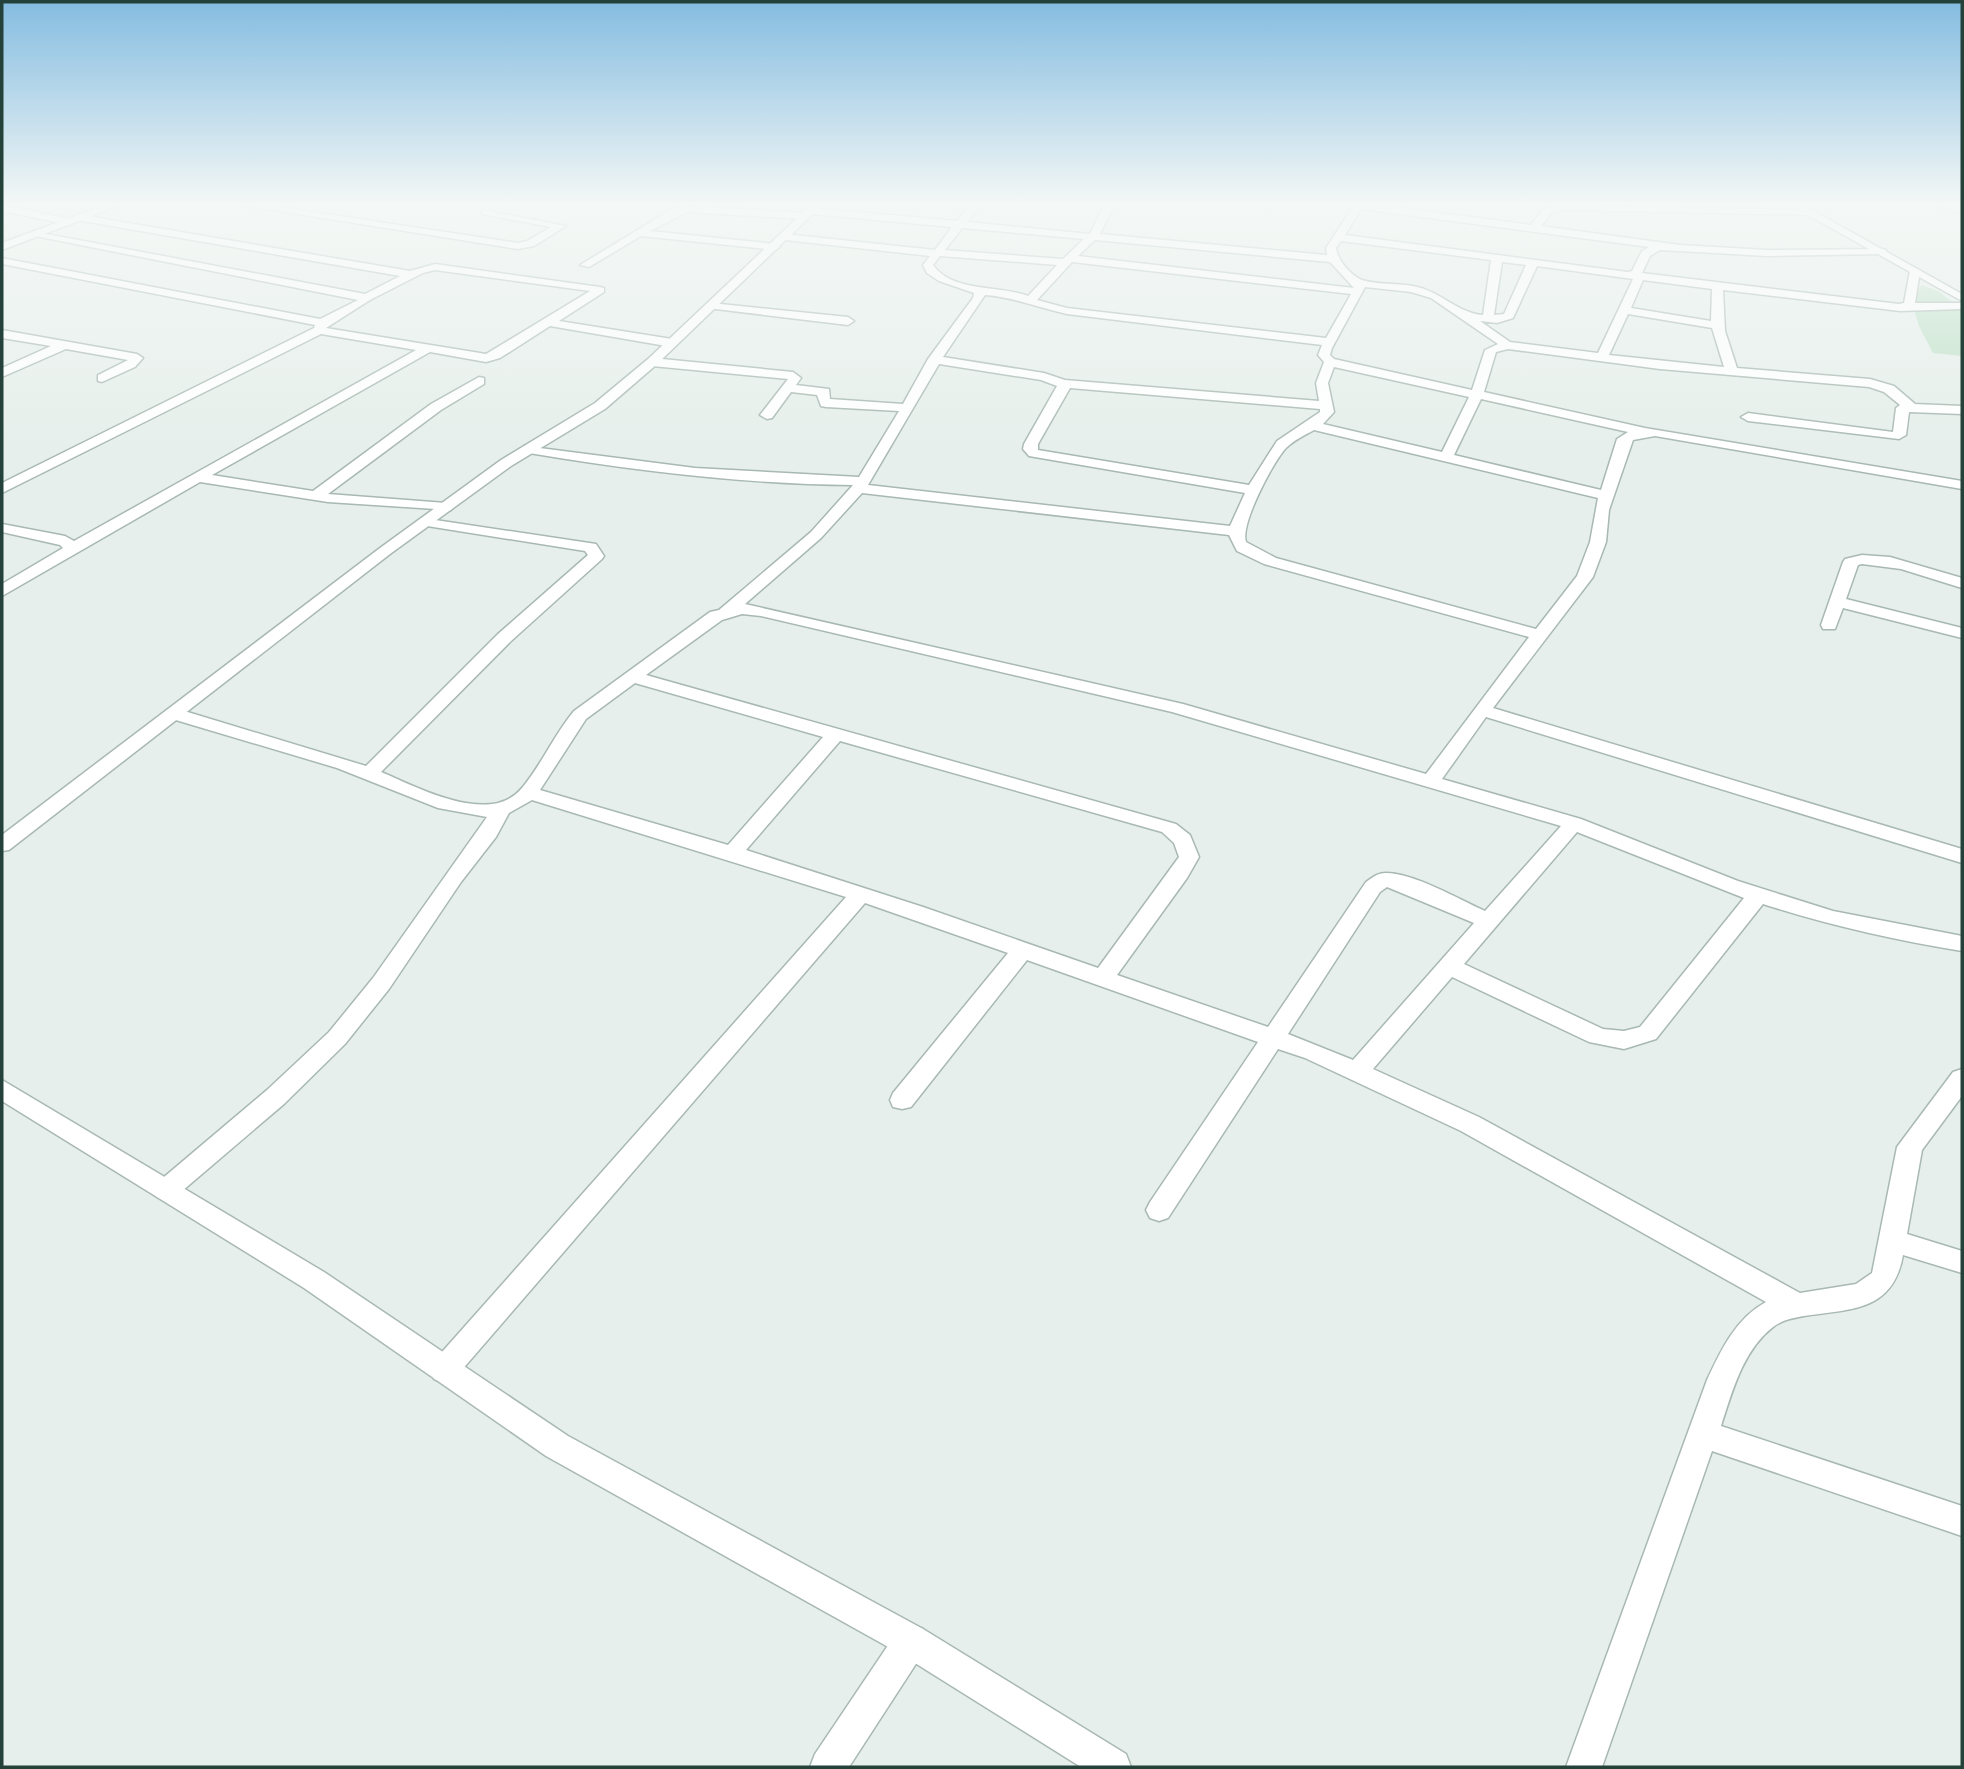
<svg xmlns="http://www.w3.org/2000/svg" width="1964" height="1769" viewBox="0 0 1964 1769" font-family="'Open Sans',sans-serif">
<rect width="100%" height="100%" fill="#e6efeb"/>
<path fill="#bfe0c8" d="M 1921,285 L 1938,291 L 1962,309 L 1962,356 L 1933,353 L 1919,326 L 1913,306 Z"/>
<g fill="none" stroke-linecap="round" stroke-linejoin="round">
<g stroke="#a8b8b2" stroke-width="3">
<g id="minor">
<path d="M 2,205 L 70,219 L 75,222 L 70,225 L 2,211 Z"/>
<path d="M 241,205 L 267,205 L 518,243 L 527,241 L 551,227 L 482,214 L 482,210 L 566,226 L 534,246 L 518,249 Z"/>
<path d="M 970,205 L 980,205 L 967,222 L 1090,234 L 1104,205 L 1114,205 L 1100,234 L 1327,255 L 1326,248 L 1351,210 L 1351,205 L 1380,205 L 1531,225 L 1545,208 L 1558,205 L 1809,210 L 1814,213 L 1813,215 L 1563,210 L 1552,212 L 1541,226 L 1680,245 L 1767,250 L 1882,249 L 1886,250 L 1886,254 L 1767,256 L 1660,250 L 1650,256 L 1642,273 L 1899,304 L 1904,303 L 1910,271 L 1915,268 L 1920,271 L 1915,303 L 1962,303 L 1962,309 L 1900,311 L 1723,290 L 1725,331 L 1737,368 L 1870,379 L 1894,386 L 1915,404 L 1962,406 L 1962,414 L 1909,412 L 1906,435 L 1899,439 L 1748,421 L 1741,417 L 1748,413 L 1893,432 L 1896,408 L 1900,405 L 1884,392 L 1869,387 L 1660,369 L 1508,349 L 1496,352 L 1484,392 L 1645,428 L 1962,481 L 1962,489 L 1655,436 L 1633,440 L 1609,510 L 1606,542 L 1593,577 L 1493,708 L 1962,849 L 1962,863 L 1486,717 L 1442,779 L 1581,819 L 1738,881 L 1833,911 L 1962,936 L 1962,951 C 1894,940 1828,925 1763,904 L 1656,1039 L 1624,1049 L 1589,1042 L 1452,977 L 1373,1069 L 1479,1117 L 1800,1293 L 1856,1284 L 1872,1273 L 1897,1147 L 1953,1072 L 1962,1069 L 1962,1096 L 1922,1150 L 1907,1234 L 1962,1251 L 1962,1273 L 1903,1255 C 1893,1312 1850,1309 1804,1316 C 1793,1318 1782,1320 1773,1327 C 1743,1350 1732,1392 1721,1426 L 1962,1506 L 1962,1536 L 1712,1451 L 1602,1767 L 1566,1767 L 1707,1380 C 1721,1350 1736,1318 1766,1302 L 1461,1131 L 1305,1058 L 1278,1049 L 1168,1218 L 1159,1221 L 1150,1218 L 1146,1210 L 1150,1202 L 1258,1042 L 1027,960 L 911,1107 L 902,1109 L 893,1107 L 890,1100 L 893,1093 L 1008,953 L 865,903 L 454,1379 L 444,1383 L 434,1379 L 430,1370 L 434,1361 L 846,897 L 532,800 L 509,813 L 496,837 L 461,882 L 389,989 L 345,1044 L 284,1104 L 175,1197 L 166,1201 L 157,1197 L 153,1190 L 157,1183 L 267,1090 L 329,1032 L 373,978 L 487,817 L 438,808 L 337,768 L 169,718 L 166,714 L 169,710 L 181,710 L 366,766 L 498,634 L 588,555 L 585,551 L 427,526 L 422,524 L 419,521 L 422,518 L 596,544 L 604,556 L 602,559 L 510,642 L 381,772 C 417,787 490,827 522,788 C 542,764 554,735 574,711 L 710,612 L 719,610 L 811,532 L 853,485 C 744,484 636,471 529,453 L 522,449 L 524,446 L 695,468 L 859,477 L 899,411 L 826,407 L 821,406 L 817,395 L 791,392 L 772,418 L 767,419 L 760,415 L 788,379 L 652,366 L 646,362 L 652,358 L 793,372 L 801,378 L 796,385 L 829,389 L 830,399 L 903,404 L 928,359 L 973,298 L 974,293 L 939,281 L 927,273 L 923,265 L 930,256 L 785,240 L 780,237 L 785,234 L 935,250 L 952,227 L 811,214 L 806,211 L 811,208 L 957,221 ZM 1361,209 L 1649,247 L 1642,251 L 1632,271 L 1628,272 L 1345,235 ZM 962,228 L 1084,239 L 1063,259 L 945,250 ZM 1095,240 L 1330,262 L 1354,288 L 1078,256 ZM 1341,241 L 1491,260 L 1483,315 C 1457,313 1441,291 1413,286 C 1399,283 1368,285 1358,278 C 1348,272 1338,260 1336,248 ZM 940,256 L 1057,265 L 1028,296 C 1000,285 953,293 933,265 ZM 1072,262 L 1351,294 L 1326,338 L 1067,308 L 1037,300 ZM 1502,262 L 1526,265 L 1504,314 L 1494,315 ZM 1537,266 L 1633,279 L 1598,353 L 1510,342 L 1480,321 L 1497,323 L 1513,318 ZM 1643,280 L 1712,289 L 1711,321 L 1631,308 ZM 1365,287 L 1411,292 L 1431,298 L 1498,344 L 1485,350 L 1472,390 L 1334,359 L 1330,355 L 1332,348 ZM 985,295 C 1014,297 1039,308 1067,314 L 1322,345 L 1318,355 L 1324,362 L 1316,383 L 1319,401 L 1065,380 L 1044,373 L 943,357 ZM 1628,314 L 1712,328 L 1724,367 L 1609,355 ZM 939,364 L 1041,380 L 1057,386 L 1024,444 L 1023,449 L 1029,456 L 1245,493 L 1230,526 L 868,485 ZM 1334,367 L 1469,397 L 1442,452 L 1323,424 L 1334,412 L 1328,383 ZM 1070,388 L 1320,409 L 1320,412 L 1277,441 L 1249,485 L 1038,450 L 1038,444 ZM 1481,399 L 1628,432 L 1617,439 L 1601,490 L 1454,455 ZM 1314,430 L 1598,498 L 1590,542 L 1577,576 L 1536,629 L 1276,558 L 1246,542 C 1240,524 1273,462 1286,448 C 1294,440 1305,435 1314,430 ZM 862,493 L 1229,535 L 1237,551 L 1264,564 L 1529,637 L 1426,774 L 1183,704 L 745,604 L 821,538 ZM 742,614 L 761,616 L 1172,712 L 1561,826 L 1485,911 C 1458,899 1414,873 1386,873 C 1377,873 1372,878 1366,882 L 1268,1027 L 1117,975 L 1187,878 L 1199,857 L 1190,835 L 1176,824 L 646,675 L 722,620 ZM 635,683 L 823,737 L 728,845 L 540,790 L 586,719 ZM 840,741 L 1162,832 L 1174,843 L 1179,857 L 1098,968 L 923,907 L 746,850 ZM 1577,832 L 1744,898 L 1640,1027 L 1624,1031 L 1603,1029 L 1464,964 ZM 1387,887 L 1474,923 L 1353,1060 L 1288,1034 L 1380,892 Z"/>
<path d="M 1937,205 L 1962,206 L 1962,212 L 1939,207 Z"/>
<path d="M 686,206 L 806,213 L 811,216 L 806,219 L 687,212 L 650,231 L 775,244 L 780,247 L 775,250 L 641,236 L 589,267 L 580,265 L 669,211 Z"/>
<path d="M 81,215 L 410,271 L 435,264 L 600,287 L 604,288 L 604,292 L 559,321 L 672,339 L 678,343 L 672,347 L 550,326 L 500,358 L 486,362 L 430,352 L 212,475 L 313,491 L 431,404 L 479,377 L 484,378 L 484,384 L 441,410 L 328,494 L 446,503 L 453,507 L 451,510 L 328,502 L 200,482 L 2,596 L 2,584 L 63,548 L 60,545 L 2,532 L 2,524 L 65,536 L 74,541 L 416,350 L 321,334 L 2,493 L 2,483 L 314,328 L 315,325 L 2,264 L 2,258 L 320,319 L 358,300 L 40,237 L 36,236 L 36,232 L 365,294 L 400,276 L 77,220 L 76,218 ZM 435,270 L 590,291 L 486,354 L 326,328 L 370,300 L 423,273 Z"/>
<path d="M 711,303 L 848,317 L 854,321 L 848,325 L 707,308 L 707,304 Z"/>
<path d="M 2,330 L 137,354 L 143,358 L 135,367 L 102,382 L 98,381 L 98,375 L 128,360 L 66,349 L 2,377 L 2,368 L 51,346 L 2,338 Z"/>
<path d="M 1862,555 L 1890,557 L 1962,578 L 1962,588 L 1901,569 L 1862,564 L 1858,565 L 1846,599 L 1962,628 L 1962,638 L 1843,608 L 1835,629 L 1823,629 L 1821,625 L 1843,562 L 1845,559 Z"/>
<path d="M 911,1624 L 923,1629 L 928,1641 L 923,1653 L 849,1767 L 810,1767 L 815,1754 L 899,1629 Z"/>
</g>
</g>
<g stroke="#a8b8b2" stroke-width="3">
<g id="tertiary">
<path d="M 105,205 L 120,205 L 2,250 L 2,243 Z"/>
<path d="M 811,205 L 822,205 L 656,365 L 605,409 L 511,466 L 390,554 L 9,850 L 2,851 L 2,835 L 380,548 L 501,460 L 595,403 L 648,359 Z"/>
<path d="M 1790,205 L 1803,205 L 1962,294 L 1962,301 Z"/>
<path d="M 2,1080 L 324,1272 L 568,1436 L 923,1629 L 1126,1754 L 1131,1767 L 1081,1767 L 899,1653 L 546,1456 L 304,1288 L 2,1101 Z"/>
</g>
</g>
<use href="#minor" fill="#fff" fill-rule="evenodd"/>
<use href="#tertiary" fill="#fff" fill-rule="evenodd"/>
</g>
<linearGradient id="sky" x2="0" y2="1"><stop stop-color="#84bce0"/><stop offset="0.45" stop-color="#f4f8f6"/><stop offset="1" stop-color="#f4f8f6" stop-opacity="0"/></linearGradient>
<rect width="1964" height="453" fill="url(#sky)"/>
<rect width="1964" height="1769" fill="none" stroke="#24423a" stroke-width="7"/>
</svg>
